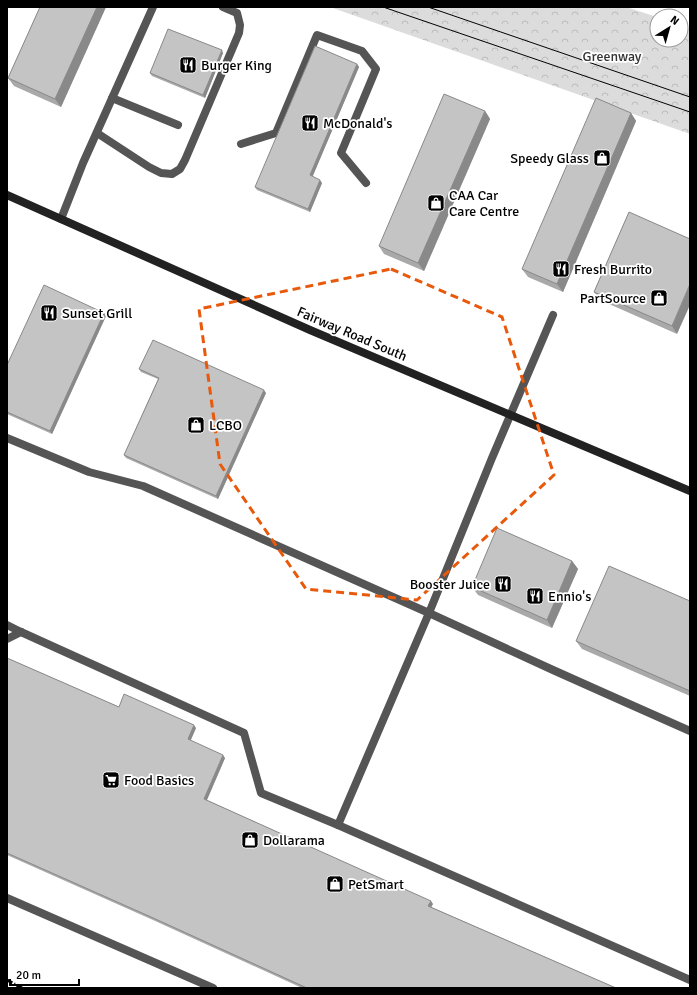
<svg xmlns="http://www.w3.org/2000/svg" width="697" height="995" viewBox="0 0 697 995" font-family="Signika,sans-serif">
<defs>
<pattern id="park-crowns" width="20" height="18" patternUnits="userSpaceOnUse"><rect width="20" height="18" fill="#dcdcdc"/><path d="M2 6a3 3 0 1 1 6 0M12 15a3 3 0 1 1 6 0" fill="none" stroke="#bbb"/></pattern>
</defs>
<rect width="100%" height="100%" fill="#fff"/>
<path fill="url(#park-crowns)" d="M 330,7 L 626,7 L 657,17 L 657,40 L 681,40 L 681,26 L 690,29 L 690,134 Z"/>
<g fill="none" stroke-linecap="round" stroke-linejoin="round">
<g stroke="#555" stroke-width="8">
<path d="M 112,98 L 178,125"/>
<path d="M 97,133 L 149,167 L 161,173 L 172,174 L 180,169 L 185,160 L 239,33 L 240,25 L 237,13 L 223,7"/>
<path d="M 241,144 L 276,133 L 317,35 L 362,51 L 376,69 L 341,153 L 366,183"/>
<path d="M 61,219 L 83,163 L 153,7"/>
<path d="M 7,438 L 89,472 L 143,486 L 429,613 L 553,670 L 600,691 L 690,731"/>
<path d="M 7,625 L 21,632 L 244,733 L 261,793 L 338,825 L 690,980"/>
<path d="M 7,639 L 21,632"/>
<path d="M 338,825 L 429,613 L 492,458 L 553,315"/>
<path d="M 7,898 L 213,988"/>
</g>
<path stroke="#222" stroke-width="8" d="M 7,195 L 310,330 L 690,491"/>
<g stroke="#000" stroke-width="1">
<path d="M 383,7 L 690,112"/>
<path d="M 428,7 L 690,97"/>
</g>
<path stroke="#000" stroke-width="3" stroke-dasharray="6 2 1 2" stroke-linecap="butt" d="M 7,980 L 22,988"/>
</g>
<g fill="#a9a9a9">
<path d="M 40,7 L 106,7 L 61,107 L 14,86 L 8,78 Z"/>
<path d="M 223,53 L 205,98 L 152,76 L 150,73 Z"/>
<path d="M 357,64 L 359,67 L 312,177 L 322,183 L 310,212 L 257,190 L 255,187 Z"/>
<path d="M 485,111 L 490,119 L 424,271 L 384,254 L 379,246 Z"/>
<path d="M 631,113 L 636,121 L 563,292 L 528,277 L 522,269 Z"/>
<path d="M 629,212 L 677,334 L 600,300 L 594,292 Z"/>
<path d="M 106,316 L 52,434 L 7,414 L 7,365 Z"/>
<path d="M 139,369 L 266,393 L 218,499 L 126,458 L 124,455 L 158,379 L 141,372 Z"/>
<path d="M 572,561 L 578,569 L 552,628 L 478,595 L 472,587 Z"/>
<path d="M 690,601 L 690,696 L 582,649 L 576,641 Z"/>
<path d="M 7,658 L 119,707 L 196,728 L 190,741 L 225,758 L 207,800 L 433,904 L 431,907 L 616,988 L 302,988 L 153,920 L 7,855 Z"/>
</g>
<g fill="#898989">
<path d="M 97,7 L 106,7 L 61,107 L 55,99 Z"/>
<path d="M 222,50 L 223,53 L 205,98 L 203,95 Z"/>
<path d="M 357,64 L 359,67 L 312,178 L 310,175 Z"/>
<path d="M 485,111 L 490,119 L 424,271 L 418,263 Z"/>
<path d="M 631,113 L 636,121 L 563,292 L 557,284 Z"/>
<path d="M 320,180 L 322,183 L 310,212 L 308,209 Z"/>
<path d="M 690,284 L 690,305 L 677,334 L 672,326 Z"/>
<path d="M 104,313 L 106,316 L 52,434 L 50,431 Z"/>
<path d="M 264,390 L 266,393 L 218,499 L 216,496 Z"/>
<path d="M 572,561 L 578,569 L 552,628 L 547,620 Z"/>
<path d="M 194,725 L 196,728 L 190,742 L 188,739 Z"/>
<path d="M 223,755 L 225,758 L 206,802 L 204,799 Z"/>
<path d="M 431,901 L 433,904 L 430,909 L 428,906 Z"/>
</g>
<g fill="#c4c4c4" stroke="#898989">
<path d="M 40,7 L 97,7 L 55,99 L 8,78 Z"/>
<path d="M 168,29 L 222,50 L 203,95 L 150,73 Z"/>
<path d="M 315,46 L 357,64 L 310,175 L 320,180 L 308,209 L 255,187 Z"/>
<path d="M 444,94 L 485,111 L 418,263 L 379,246 Z"/>
<path d="M 596,98 L 631,113 L 557,284 L 522,269 Z"/>
<path d="M 629,212 L 690,239 L 690,284 L 672,326 L 594,292 Z"/>
<path d="M 44,285 L 104,313 L 50,431 L 7,412 L 7,365 Z"/>
<path d="M 153,340 L 264,390 L 216,496 L 124,455 L 159,378 L 139,369 Z"/>
<path d="M 497,528 L 572,561 L 547,620 L 472,587 Z"/>
<path d="M 609,566 L 690,601 L 690,691 L 576,641 Z"/>
<path d="M 7,658 L 119,707 L 124,694 L 194,725 L 188,739 L 223,755 L 204,799 L 431,901 L 428,906 L 616,988 L 307,988 L 151,917 L 7,853 Z"/>
</g>
<path fill="none" stroke="#e8590c" stroke-width="3" stroke-dasharray="8 5" stroke-linejoin="round" d="M 391,269 L 502,317 L 554,475 L 417,600 L 306,589 L 220,464 L 199,309 Z"/>
<defs>
<g id="restaurant-square" transform="scale(0.9)"><rect x="-9" y="-9" width="18" height="18" rx="4" fill="#000" stroke="#fff"/><path d="M-5-6h1v4h1v-4h1v4h1v-4h1v5L-1.5 .5V6h-2V.5L-5-1ZM5-6V6H3V1.5H1.5Q1.5-4 5-6Z" fill="#fff"/></g>
<g id="shop-square" transform="scale(0.9)"><rect x="-9" y="-9" width="18" height="18" rx="4" fill="#000" stroke="#fff"/><path d="M-5-2.5h2.3a2.7 3.5 0 0 1 5.4 0H5L5.5 6h-11ZM-1.5-2.5h3a1.5 2.3 0 0 0-3 0Z" fill="#fff"/></g>
<g id="supermarket-square" transform="scale(0.9)"><rect x="-9" y="-9" width="18" height="18" rx="4" fill="#000" stroke="#fff"/><path d="M-6-5.5h2.5l.6 2H6L4.5 2H-2.5L-4.4-4H-6ZM-1.5 3.2a1.3 1.3 0 1 0 .1 0ZM3 3.2a1.3 1.3 0 1 0 .1 0Z" fill="#fff"/></g>
</defs>
<g fill-rule="evenodd">
<use href="#restaurant-square" x="188" y="65"/>
<use href="#restaurant-square" x="310" y="123"/>
<use href="#shop-square" x="602" y="158"/>
<use href="#shop-square" x="436" y="203"/>
<use href="#restaurant-square" x="561" y="269"/>
<use href="#shop-square" x="659" y="298"/>
<use href="#restaurant-square" x="49" y="313"/>
<use href="#shop-square" x="196" y="425"/>
<use href="#restaurant-square" x="503" y="584"/>
<use href="#restaurant-square" x="535" y="596"/>
<use href="#supermarket-square" x="111" y="780"/>
<use href="#shop-square" x="250" y="840"/>
<use href="#shop-square" x="335" y="884"/>
</g>
<g text-anchor="middle" dominant-baseline="central" stroke-width="3.5" stroke-linejoin="round" paint-order="stroke">
<g font-size="14" fill="#333" stroke="#fff">
<text x="612" y="56">Greenway</text>
</g>
<g font-size="14" fill="#000" stroke="#fff" text-anchor="start">
<text x="201" y="65">Burger King</text>
<text x="323" y="123">McDonald's</text>
<text x="589" y="158" text-anchor="end">Speedy Glass</text>
<text x="449" y="195">CAA Car<tspan x="449" dy="16">Care Centre</tspan></text>
<text x="574" y="269">Fresh Burrito</text>
<text x="646" y="298" text-anchor="end">PartSource</text>
<text x="62" y="313">Sunset Grill</text>
<text x="209" y="425">LCBO</text>
<text x="490" y="584" text-anchor="end">Booster Juice</text>
<text x="548" y="596">Ennio's</text>
<text x="124" y="780">Food Basics</text>
<text x="263" y="840">Dollarama</text>
<text x="348" y="884">PetSmart</text>
</g>
<g font-size="14" fill="#000" stroke="#fff">
<text transform="translate(352 334) rotate(23)">Fairway Road South</text>
</g>
</g>
<rect width="697" height="995" fill="none" stroke="#000000" stroke-width="16"/>
<g transform="translate(669 28) rotate(37)"><circle r="19" fill="#ffffff" stroke="#999999"/>
<path d="M0-3L7 15L0 10L-7 15Z" fill="#000000"/>
<text y="-6" font-size="11" font-weight="bold" text-anchor="middle" fill="#000000">N</text>
</g>
<path d="M10 979v6h69v-6" fill="none" stroke="#000000" stroke-width="2"/>
<text x="16" y="979" font-size="12" fill="#000000" stroke="#ffffff" stroke-width="3" paint-order="stroke">20 m</text>
</svg>
